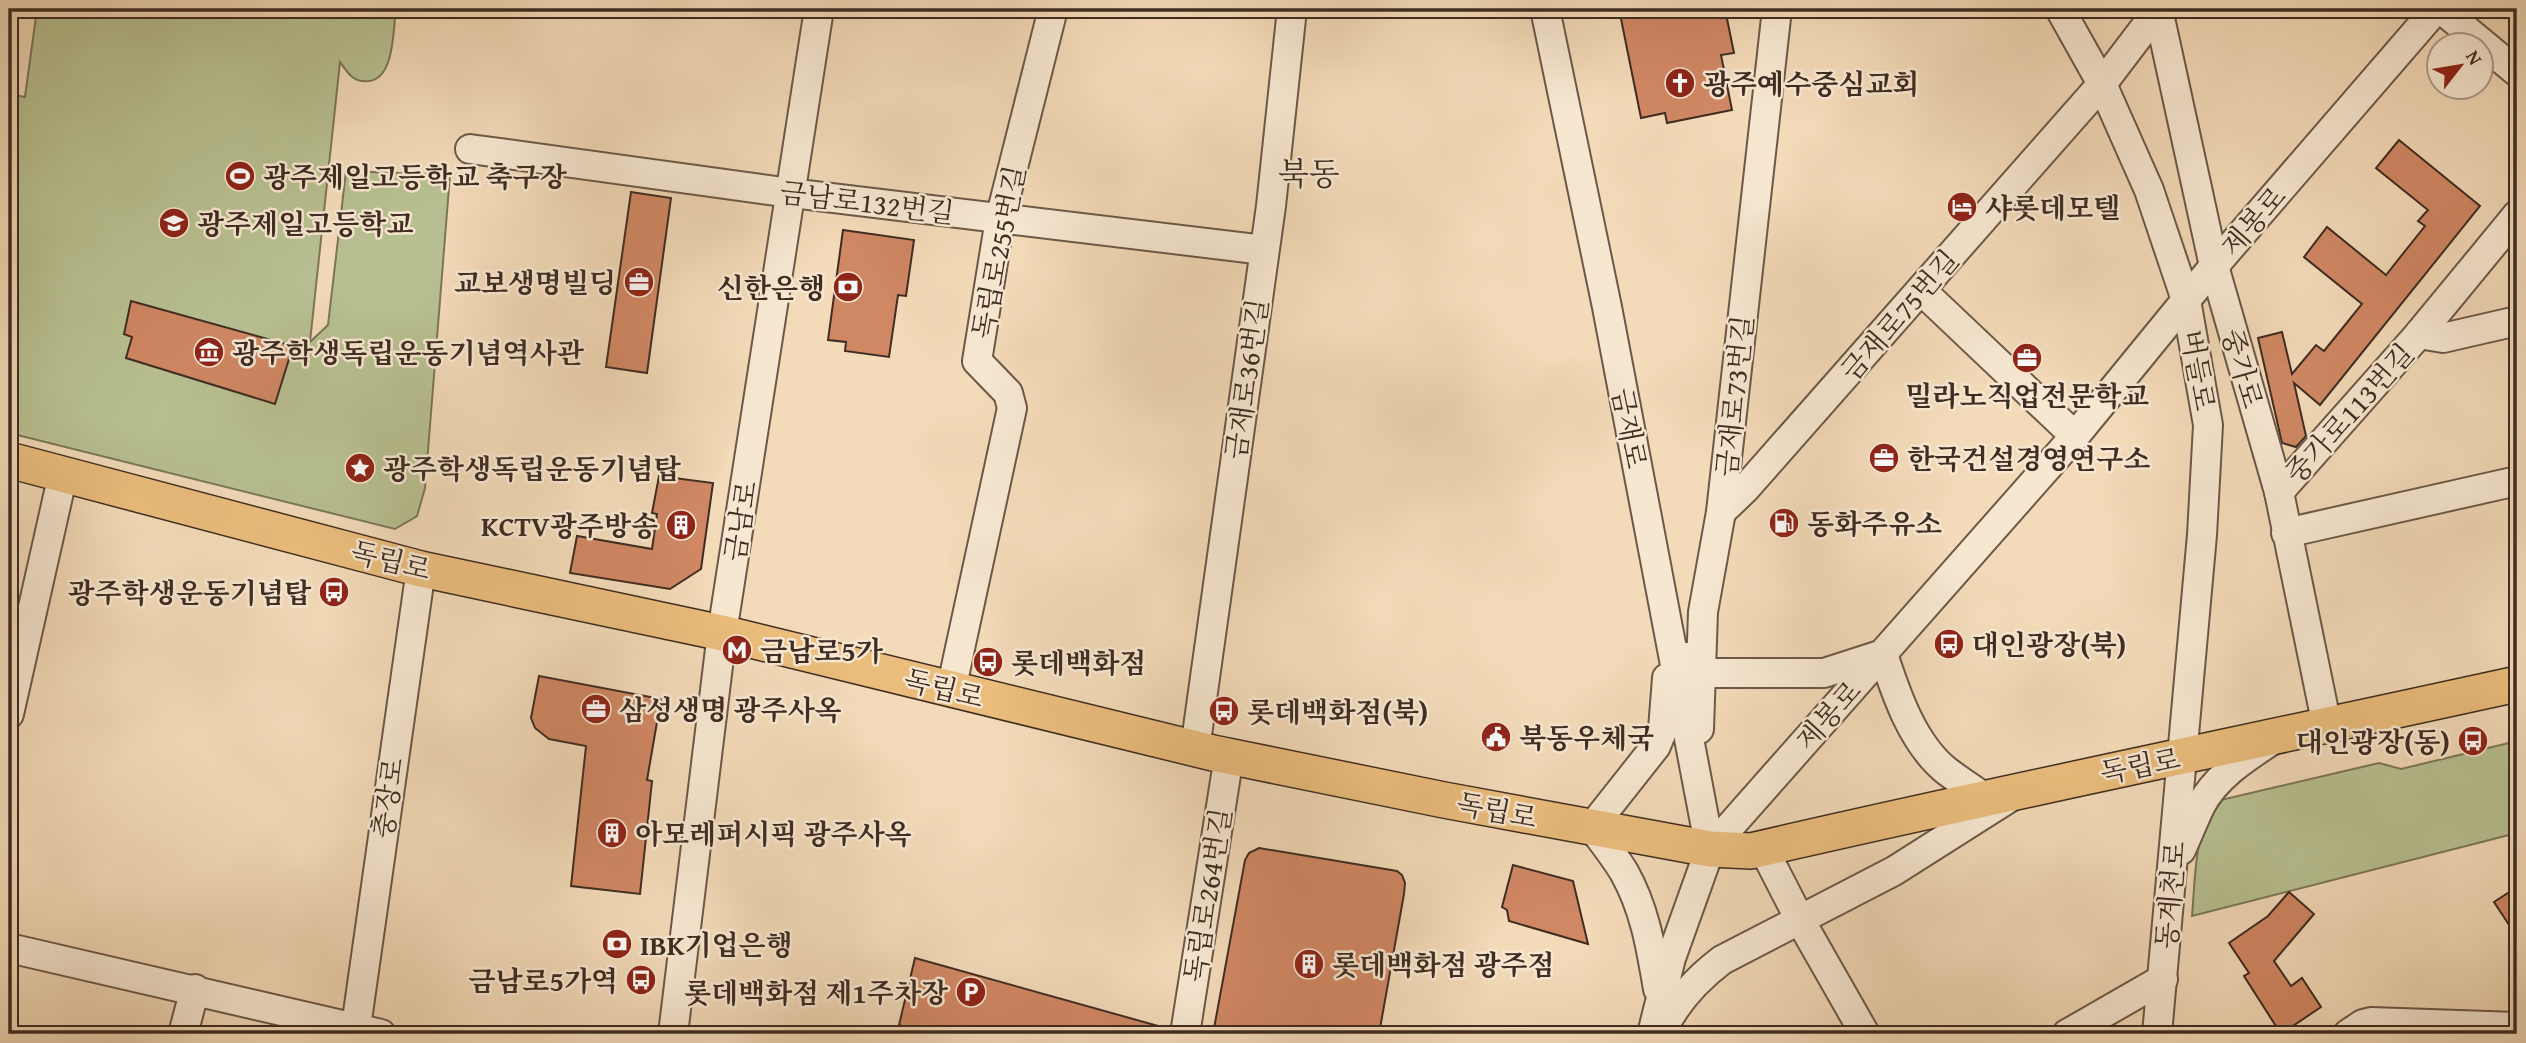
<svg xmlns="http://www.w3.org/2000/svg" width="2526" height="1043" viewBox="0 0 2526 1043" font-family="'Gentium Book Plus','Noto Serif KR',serif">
<rect width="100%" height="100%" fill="#f3dab8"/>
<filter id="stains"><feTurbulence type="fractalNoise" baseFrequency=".00286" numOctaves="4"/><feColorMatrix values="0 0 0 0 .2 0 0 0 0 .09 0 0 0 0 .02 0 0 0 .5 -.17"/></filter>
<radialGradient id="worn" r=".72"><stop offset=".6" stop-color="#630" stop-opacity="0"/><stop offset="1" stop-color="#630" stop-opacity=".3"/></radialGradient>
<g fill="#b8c091" stroke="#7c765a" stroke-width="2">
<path d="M 37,9 L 396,9 C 393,28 395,78 369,81 C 353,83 348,73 340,62 L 310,342 L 328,325 L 346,171 L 450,175 L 425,488 L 417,516 L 395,529 L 9,433 L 9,94 L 25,97 Z"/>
<path d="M 2517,741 L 2517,833 L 2192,916 C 2195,886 2194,816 2221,800 L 2379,763 L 2401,769 Z"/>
</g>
<g fill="#d08764" stroke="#3f2c22" stroke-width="2">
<path d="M 1619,9 L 1725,9 L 1734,53 L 1721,55 L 1732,110 L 1667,123 L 1665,113 L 1641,118 Z"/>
<path d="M 2399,140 L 2480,206 L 2320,405 L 2294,383 L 2306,436 L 2296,447 L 2282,443 L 2258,338 L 2282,332 L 2292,374 L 2316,345 L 2324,351 L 2362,304 L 2304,257 L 2327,227 L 2386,275 L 2425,226 L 2418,221 L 2428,210 L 2376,168 Z"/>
<path d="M 631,192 L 671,198 L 647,373 L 606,367 Z"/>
<path d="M 843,230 L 914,240 L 906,296 L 898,295 L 889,357 L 845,351 L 846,342 L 828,340 Z"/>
<path d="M 131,301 L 293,346 L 275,404 L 126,358 L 132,337 L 124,334 Z"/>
<path d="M 659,476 L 713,483 L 701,569 L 670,589 L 570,573 L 577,536 L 652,549 L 657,514 L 652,513 Z"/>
<path d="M 539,676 L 661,699 L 647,780 L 652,781 L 640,894 L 571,886 L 586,746 L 549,739 L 535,728 L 531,718 Z"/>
<path d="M 1259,848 L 1397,871 L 1402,875 L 1405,883 L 1404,894 L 1379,1034 L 1213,1034 L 1245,860 L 1249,853 Z"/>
<path d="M 1513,865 L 1573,881 L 1588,944 L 1509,921 L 1507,910 L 1502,907 Z"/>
<path d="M 2517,887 L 2517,937 L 2494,902 Z"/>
<path d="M 2289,892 L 2314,914 L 2274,961 L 2291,986 L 2302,978 L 2321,1007 L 2281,1034 L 2244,976 L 2249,973 L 2229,943 L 2268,916 Z"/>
<path d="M 915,958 L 1169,1029 L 1169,1034 L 926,1034 L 899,1025 Z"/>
</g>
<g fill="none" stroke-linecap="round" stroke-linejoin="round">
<g stroke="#6c5848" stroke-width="32">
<g id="minor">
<path d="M 1545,9 L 1607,307 L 1710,849"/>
<path d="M 2060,9 L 2102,84 L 2149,190 L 2186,300 L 2208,425 L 2202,535 L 2157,1034"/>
<path d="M 2158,9 L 2214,266 L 2279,492 L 2327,726"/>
<path d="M 2441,9 L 2517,72"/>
<path d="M 470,149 L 791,193 L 1264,250"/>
<path d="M 1921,290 L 2075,436"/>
<path d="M 2419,334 L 2443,338 L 2517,321"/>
<path d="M 2279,492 L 2419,334 L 2517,215"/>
<path d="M 1721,512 L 1745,489 L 2102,84 L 2159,9"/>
<path d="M 2286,533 L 2517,481"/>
<path d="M 1687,657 L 1701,670 L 1709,673 L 1824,673 L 1883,654 C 1896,694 1913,745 1948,772 C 1960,781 1972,789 1984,797"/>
<path d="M 951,690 L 1012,408 L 1008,393 L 977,361 L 1000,219 L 1053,9"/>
<path d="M 9,714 L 63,474"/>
<path d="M 1699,729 L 1703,612 L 1721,512 L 1777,9"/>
<path d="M 1195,749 L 1271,206 L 1292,9"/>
<path d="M 1763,848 L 1800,920 L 1865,1034"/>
<path d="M 2181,850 C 2188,835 2194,819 2201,805 C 2217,775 2247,757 2274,739"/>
<path d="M 9,948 L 381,1034"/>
<path d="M 1658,989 C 1651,948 1645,909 1624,872 C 1615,857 1603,842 1592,827 L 1656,746 L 1663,729 L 1667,678"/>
<path d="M 1663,1029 C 1677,1000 1697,979 1722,960 L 1894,871 L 2009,798"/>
<path d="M 183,1034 L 195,989"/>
<path d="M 355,1034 L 421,569"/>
<path d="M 673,1034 L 722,633 L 819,9"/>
<path d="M 1185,1034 L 1229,756"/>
<path d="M 1652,1034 L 1671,958 L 1710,849 L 2075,436 L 2214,266 L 2436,9"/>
<path d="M 2067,1034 L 2163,979"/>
<path d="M 2348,1034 L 2363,1024 L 2371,1022 L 2517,1027"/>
</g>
</g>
<g stroke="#3f2c22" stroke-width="38">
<path id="major" d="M 9,460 L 421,569 L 722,633 L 1213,753 L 1444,800 L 1710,849 L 1751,851 C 2006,792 2262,740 2517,684"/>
</g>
<use href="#minor" stroke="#f7e7d1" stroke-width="28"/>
<use href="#major" stroke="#eabd7c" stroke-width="35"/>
</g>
<defs>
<g id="church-disc" transform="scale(1.575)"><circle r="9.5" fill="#8f2418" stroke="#f7e7d1"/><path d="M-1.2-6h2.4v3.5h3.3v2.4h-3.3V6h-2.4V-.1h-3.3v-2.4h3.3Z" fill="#fff"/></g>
<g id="stadium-disc" transform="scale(1.575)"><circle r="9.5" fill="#8f2418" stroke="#f7e7d1"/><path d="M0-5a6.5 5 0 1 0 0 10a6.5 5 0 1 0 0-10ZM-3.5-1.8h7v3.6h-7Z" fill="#fff"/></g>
<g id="hotel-disc" transform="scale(1.575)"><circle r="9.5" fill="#8f2418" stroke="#f7e7d1"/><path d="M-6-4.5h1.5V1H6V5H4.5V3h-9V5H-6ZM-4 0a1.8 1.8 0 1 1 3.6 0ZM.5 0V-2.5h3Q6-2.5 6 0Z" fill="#fff"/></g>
<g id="school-disc" transform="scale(1.575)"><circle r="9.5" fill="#8f2418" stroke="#f7e7d1"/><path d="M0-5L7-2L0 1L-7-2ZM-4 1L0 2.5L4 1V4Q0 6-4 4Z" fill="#fff"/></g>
<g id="office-disc" transform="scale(1.575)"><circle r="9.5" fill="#8f2418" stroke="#f7e7d1"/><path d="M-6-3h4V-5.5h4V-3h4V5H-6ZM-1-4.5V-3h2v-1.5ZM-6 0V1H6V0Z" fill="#fff"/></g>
<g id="bank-disc" transform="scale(1.575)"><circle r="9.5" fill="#8f2418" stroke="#f7e7d1"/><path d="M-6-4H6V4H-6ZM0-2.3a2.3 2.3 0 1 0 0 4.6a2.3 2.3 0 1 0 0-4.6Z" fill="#fff"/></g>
<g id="museum-disc" transform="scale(1.575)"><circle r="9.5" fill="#8f2418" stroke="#f7e7d1"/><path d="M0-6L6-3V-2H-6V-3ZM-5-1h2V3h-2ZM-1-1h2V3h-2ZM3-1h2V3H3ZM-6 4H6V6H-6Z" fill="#fff"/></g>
<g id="sight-disc" transform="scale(1.575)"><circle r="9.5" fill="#8f2418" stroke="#f7e7d1"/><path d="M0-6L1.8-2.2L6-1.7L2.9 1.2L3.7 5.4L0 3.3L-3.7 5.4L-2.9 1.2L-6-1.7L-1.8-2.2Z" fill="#fff"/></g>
<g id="fuel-disc" transform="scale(1.575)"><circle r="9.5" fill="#8f2418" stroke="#f7e7d1"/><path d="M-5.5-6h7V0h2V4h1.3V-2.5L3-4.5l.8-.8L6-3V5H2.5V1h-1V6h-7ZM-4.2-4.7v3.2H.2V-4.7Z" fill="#fff"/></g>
<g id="building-disc" transform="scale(1.575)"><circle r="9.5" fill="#8f2418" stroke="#f7e7d1"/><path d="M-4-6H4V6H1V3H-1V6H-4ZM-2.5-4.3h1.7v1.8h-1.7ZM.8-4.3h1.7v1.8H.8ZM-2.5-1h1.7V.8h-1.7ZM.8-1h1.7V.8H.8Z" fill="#fff"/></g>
<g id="bus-disc" transform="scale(1.575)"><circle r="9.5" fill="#8f2418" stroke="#f7e7d1"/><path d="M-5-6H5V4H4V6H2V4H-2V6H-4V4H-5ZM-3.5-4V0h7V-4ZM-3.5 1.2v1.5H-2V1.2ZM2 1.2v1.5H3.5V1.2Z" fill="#fff"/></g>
<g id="metro-disc" transform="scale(1.575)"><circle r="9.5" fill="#8f2418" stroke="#f7e7d1"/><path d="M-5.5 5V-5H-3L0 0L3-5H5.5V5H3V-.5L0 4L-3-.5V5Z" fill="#fff"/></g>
<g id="civic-disc" transform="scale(1.575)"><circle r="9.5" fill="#8f2418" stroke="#f7e7d1"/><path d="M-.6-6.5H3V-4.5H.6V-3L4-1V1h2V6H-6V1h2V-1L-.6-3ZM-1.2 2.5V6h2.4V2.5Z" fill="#fff"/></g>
<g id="parking-disc" transform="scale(1.575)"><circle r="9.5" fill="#8f2418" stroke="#f7e7d1"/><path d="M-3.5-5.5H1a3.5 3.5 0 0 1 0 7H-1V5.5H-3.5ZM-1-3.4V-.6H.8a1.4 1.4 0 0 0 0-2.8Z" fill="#fff"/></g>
</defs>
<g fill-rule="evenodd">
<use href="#church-disc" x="1680" y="83"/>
<use href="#stadium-disc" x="240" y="176"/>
<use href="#hotel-disc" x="1962" y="207"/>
<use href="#school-disc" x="174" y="223"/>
<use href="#office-disc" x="639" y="282"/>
<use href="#bank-disc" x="848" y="287"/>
<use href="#museum-disc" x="209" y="352"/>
<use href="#office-disc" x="2027" y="358"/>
<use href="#office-disc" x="1884" y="458"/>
<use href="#sight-disc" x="360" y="468"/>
<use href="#fuel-disc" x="1784" y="523"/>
<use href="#building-disc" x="681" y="525"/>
<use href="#bus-disc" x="334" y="592"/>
<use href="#bus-disc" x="1949" y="644"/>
<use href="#metro-disc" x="737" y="650"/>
<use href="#bus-disc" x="988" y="662"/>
<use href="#office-disc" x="596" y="709"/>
<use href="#bus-disc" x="1224" y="711"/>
<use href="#civic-disc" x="1496" y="737"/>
<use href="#bus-disc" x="2473" y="741"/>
<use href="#building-disc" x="612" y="833"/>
<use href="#bank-disc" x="617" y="944"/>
<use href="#building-disc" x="1309" y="964"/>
<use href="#bus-disc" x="641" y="980"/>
<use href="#parking-disc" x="971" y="992"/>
</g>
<g text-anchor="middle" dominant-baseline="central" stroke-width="5" stroke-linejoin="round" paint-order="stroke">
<g font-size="28" font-weight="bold" fill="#3f2c22" stroke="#f7e7d1" text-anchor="start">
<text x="1703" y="83">광주예수중심교회</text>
<text x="263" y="176">광주제일고등학교 축구장</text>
<text x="1985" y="207">샤롯데모텔</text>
<text x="197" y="223">광주제일고등학교</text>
<text x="616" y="282" text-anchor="end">교보생명빌딩</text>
<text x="825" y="287" text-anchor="end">신한은행</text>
<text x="232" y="352">광주학생독립운동기념역사관</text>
<text x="2027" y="395" text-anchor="middle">밀라노직업전문학교</text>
<text x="1907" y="458">한국건설경영연구소</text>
<text x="383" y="468">광주학생독립운동기념탑</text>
<text x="1807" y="523">동화주유소</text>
<text x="658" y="525" text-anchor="end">KCTV광주방송</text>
<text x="311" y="592" text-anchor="end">광주학생운동기념탑</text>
<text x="1972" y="644">대인광장(북)</text>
<text x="760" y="650">금남로5가</text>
<text x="1011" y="662">롯데백화점</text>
<text x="619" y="709">삼성생명 광주사옥</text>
<text x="1247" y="711">롯데백화점(북)</text>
<text x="1519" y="737">북동우체국</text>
<text x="2450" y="741" text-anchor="end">대인광장(동)</text>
<text x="635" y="833">아모레퍼시픽 광주사옥</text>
<text x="640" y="944">IBK기업은행</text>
<text x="1332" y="964">롯데백화점 광주점</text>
<text x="618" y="980" text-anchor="end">금남로5가역</text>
<text x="948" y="992" text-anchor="end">롯데백화점 제1주차장</text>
</g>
<g font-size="28" fill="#3f2c22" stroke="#f7e7d1">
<text transform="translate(867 202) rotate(7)">금남로132번길</text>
<text transform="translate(2253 221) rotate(-49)">제봉로</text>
<text transform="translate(998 252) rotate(-79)">독립로255번길</text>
<text transform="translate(1899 315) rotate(-49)">금재로75번길</text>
<text transform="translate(2243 368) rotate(74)">중가로</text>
<text transform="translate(2199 370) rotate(80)">버들로</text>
<text transform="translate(1246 379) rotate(-82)">금재로36번길</text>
<text transform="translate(1734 396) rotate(-84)">금재로73번길</text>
<text transform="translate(2349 413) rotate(-48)">중가로113번길</text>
<text transform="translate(1630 428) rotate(79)">금재로</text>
<text transform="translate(740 521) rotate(-81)">금남로</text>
<text transform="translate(391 560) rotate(14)">독립로</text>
<text transform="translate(944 688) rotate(14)">독립로</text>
<text transform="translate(1828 715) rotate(-48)">제봉로</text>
<text transform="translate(2140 765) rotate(-11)">독립로</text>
<text transform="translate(387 798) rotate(-82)">충장로</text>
<text transform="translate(1497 810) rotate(11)">독립로</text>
<text transform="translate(1207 895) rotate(-81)">독립로264번길</text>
<text transform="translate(2170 895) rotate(-85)">동계천로</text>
</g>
<g font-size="32" fill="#3f2c22" stroke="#f7e7d1">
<text x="1309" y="173">북동</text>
</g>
</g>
<rect width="2526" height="1043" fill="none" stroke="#f3dab8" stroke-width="35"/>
<rect x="10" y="10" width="2505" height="1022" fill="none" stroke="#3f2c22" stroke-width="3.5"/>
<rect x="18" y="18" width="2491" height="1008" fill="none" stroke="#3f2c22" stroke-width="2"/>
<g transform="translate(2460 66) rotate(59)"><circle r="33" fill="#f7e7d1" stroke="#ad9c8b" stroke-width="2"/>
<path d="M0-5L12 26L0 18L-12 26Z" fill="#8f2418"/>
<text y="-10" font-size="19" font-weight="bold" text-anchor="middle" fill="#3f2c22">N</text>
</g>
<rect width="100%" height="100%" filter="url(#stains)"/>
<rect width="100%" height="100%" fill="url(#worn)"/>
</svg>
